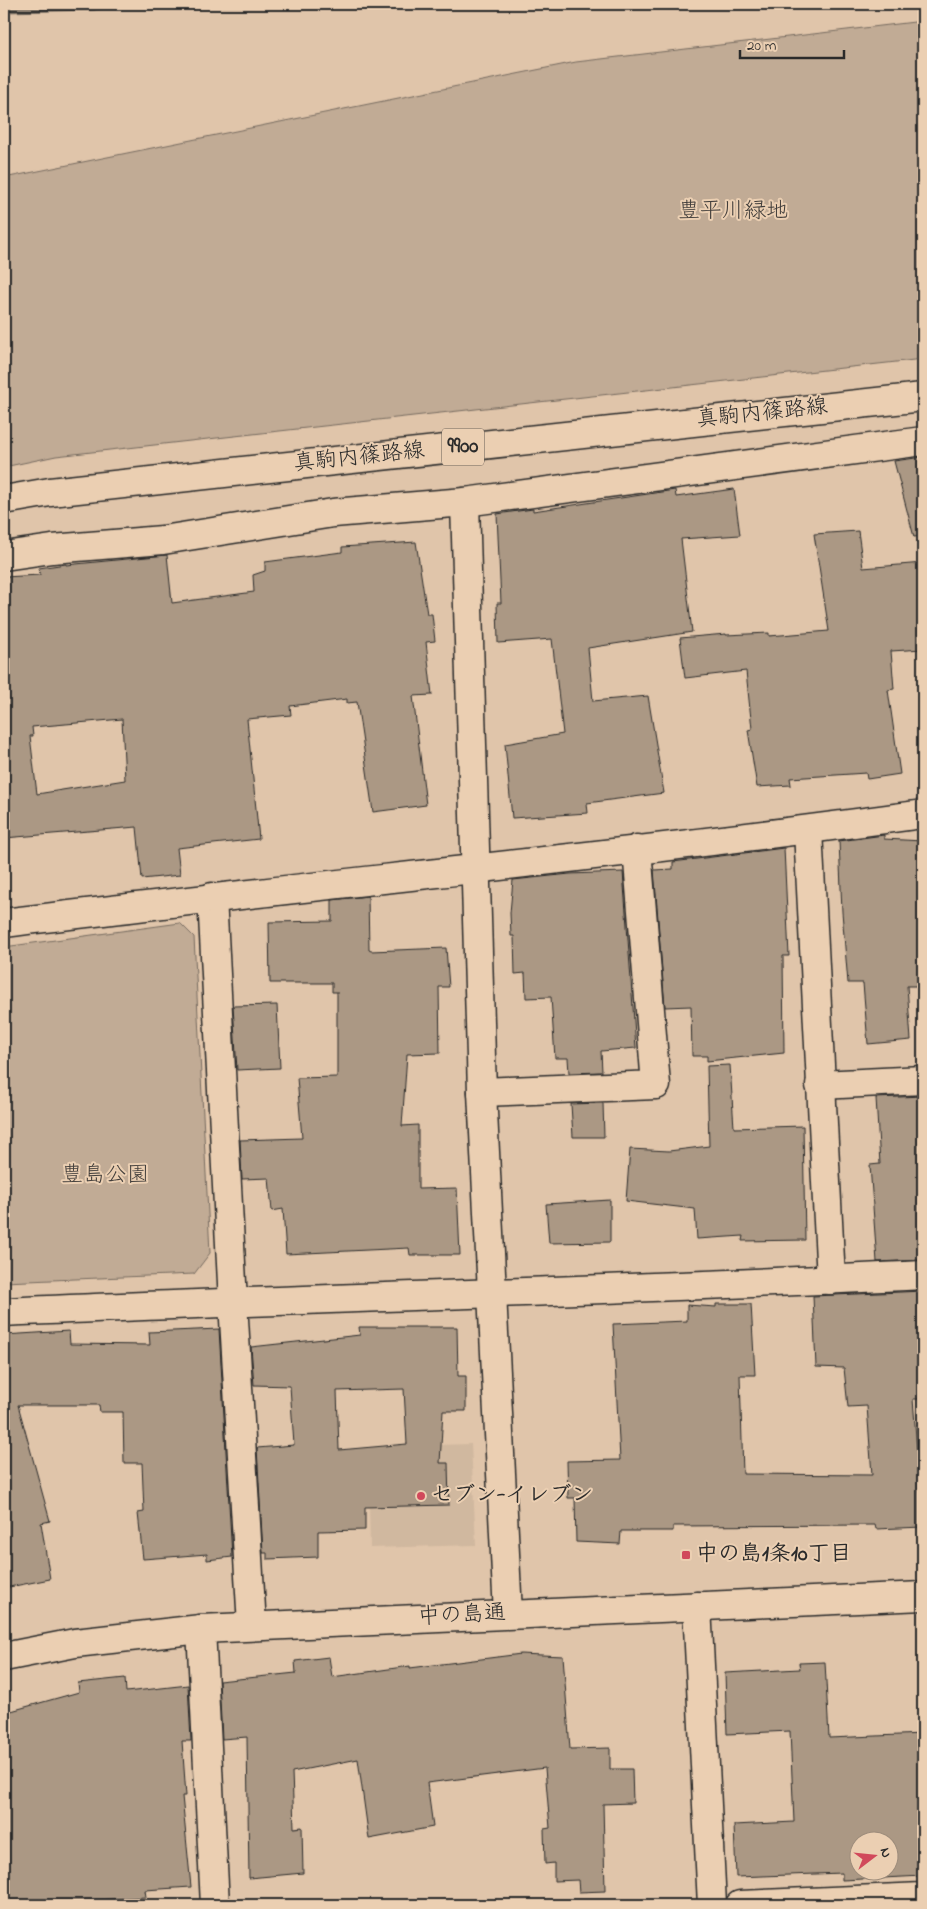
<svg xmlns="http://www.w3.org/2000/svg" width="927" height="1909" viewBox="0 0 927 1909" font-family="'Indie Flower','Klee One',sans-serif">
<rect width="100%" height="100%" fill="#e0c5aa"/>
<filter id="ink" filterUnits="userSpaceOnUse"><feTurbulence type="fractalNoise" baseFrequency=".02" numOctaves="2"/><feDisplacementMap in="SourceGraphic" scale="10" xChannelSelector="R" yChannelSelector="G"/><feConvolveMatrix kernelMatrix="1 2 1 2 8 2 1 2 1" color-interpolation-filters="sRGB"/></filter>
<g filter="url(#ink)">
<path fill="#d0b89f" d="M 471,1444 L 476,1545 L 370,1548 L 368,1447 Z"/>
<g fill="#c1ab95" stroke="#766b60">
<path d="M 923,21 L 923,359 L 56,456 L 4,467 L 4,178 L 576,62 Z"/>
<path d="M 180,923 L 194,937 L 210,1253 L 194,1274 L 4,1282 L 4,947 Z"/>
</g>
<path fill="#958676" stroke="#6b6258" d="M 4,4 L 129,4 L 94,10 L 4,12 Z"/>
<g fill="#ab9884" stroke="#2b2b2b" fill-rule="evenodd">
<path d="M 923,457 L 923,536 L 914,537 L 894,461 Z"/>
<path d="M 734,489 L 740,535 L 681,539 L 692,632 L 588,648 L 593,701 L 648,696 L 664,793 L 587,803 L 588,813 L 512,818 L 505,744 L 563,734 L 552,639 L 498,643 L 497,603 L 501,603 L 497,514 L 533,509 L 533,511 L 675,490 L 676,497 Z"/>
<path d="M 858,531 L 863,568 L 923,563 L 923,649 L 891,651 L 894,689 L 888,690 L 900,774 L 867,779 L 866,773 L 790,778 L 791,785 L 757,787 L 748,730 L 752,729 L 746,671 L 685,678 L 680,638 L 726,634 L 726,635 L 769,633 L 769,636 L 829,631 L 814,534 Z"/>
<path d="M 416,542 L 427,614 L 432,614 L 435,641 L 426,642 L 432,695 L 413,696 L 426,805 L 373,812 L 357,702 L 347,703 L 347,699 L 290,706 L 291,715 L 247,719 L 259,839 L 177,848 L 180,875 L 142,879 L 137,827 L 4,838 L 4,577 L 40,575 L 39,568 L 66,564 L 66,565 L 167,555 L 172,603 L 254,592 L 253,575 L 265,571 L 265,562 L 342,552 L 342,547 ZM 122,719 L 125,780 L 37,794 L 30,736 L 33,736 L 32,727 Z"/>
<path d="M 884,835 L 884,839 L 923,841 L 923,986 L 907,986 L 911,1040 L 868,1044 L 863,983 L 848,983 L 842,912 L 839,841 Z"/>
<path d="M 784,848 L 789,956 L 783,956 L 784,1053 L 707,1061 L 707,1056 L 692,1056 L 691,1006 L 665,1007 L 654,870 L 673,869 L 673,862 Z"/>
<path d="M 623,872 L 636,1048 L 601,1051 L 602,1072 L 569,1073 L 568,1058 L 555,1058 L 551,997 L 526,998 L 525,973 L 515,974 L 514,936 L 511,936 L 510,913 L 513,880 L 570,874 Z"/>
<path d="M 368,896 L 369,950 L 371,951 L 446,948 L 449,987 L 439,987 L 440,1053 L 407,1054 L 402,1126 L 418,1125 L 418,1189 L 457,1188 L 460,1255 L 410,1255 L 409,1248 L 286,1254 L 283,1209 L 272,1211 L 269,1178 L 242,1179 L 240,1140 L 302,1138 L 297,1078 L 337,1077 L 337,992 L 332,992 L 332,983 L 270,983 L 269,922 L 332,921 L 332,900 Z"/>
<path d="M 277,1005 L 280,1068 L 237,1070 L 233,1006 Z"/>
<path d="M 730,1065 L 734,1128 L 803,1126 L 805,1240 L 742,1241 L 743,1236 L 697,1239 L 695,1209 L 626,1201 L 630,1149 L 669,1151 L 709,1146 L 707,1066 Z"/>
<path d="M 923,1096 L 923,1260 L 877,1262 L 870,1165 L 880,1164 L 876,1098 Z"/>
<path d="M 603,1103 L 604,1137 L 573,1137 L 571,1104 Z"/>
<path d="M 610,1200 L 610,1242 L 549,1243 L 546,1204 Z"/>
<path d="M 923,1291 L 923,1399 L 913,1399 L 923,1527 L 876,1529 L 875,1525 L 673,1526 L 673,1531 L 621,1531 L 620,1544 L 576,1542 L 575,1498 L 568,1498 L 567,1461 L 620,1460 L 613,1324 L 687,1321 L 687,1305 L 716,1307 L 716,1304 L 751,1304 L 755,1375 L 740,1375 L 743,1474 L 872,1475 L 867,1406 L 848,1407 L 844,1368 L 816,1367 L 813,1296 Z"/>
<path d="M 359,1327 L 457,1327 L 458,1376 L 466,1376 L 466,1411 L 443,1411 L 440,1463 L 448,1463 L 449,1505 L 365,1507 L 365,1530 L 318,1531 L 318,1557 L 267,1559 L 267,1553 L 263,1553 L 257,1448 L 294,1445 L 290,1386 L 254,1385 L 251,1347 L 360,1335 ZM 404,1389 L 407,1444 L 339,1450 L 337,1391 Z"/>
<path d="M 219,1329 L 232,1557 L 207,1560 L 207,1554 L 143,1559 L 138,1513 L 144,1512 L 142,1463 L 124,1463 L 123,1412 L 100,1412 L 99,1405 L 18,1405 L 50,1521 L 41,1523 L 50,1579 L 4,1588 L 4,1335 L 69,1331 L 70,1344 L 150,1345 L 149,1332 Z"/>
<path d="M 521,1654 L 563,1656 L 570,1749 L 610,1748 L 610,1769 L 632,1769 L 633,1803 L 603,1804 L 605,1891 L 579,1892 L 578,1880 L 554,1881 L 554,1863 L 545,1864 L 544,1829 L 550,1828 L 545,1768 L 427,1783 L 433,1827 L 369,1839 L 358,1759 L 292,1772 L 294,1828 L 302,1827 L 303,1873 L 249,1878 L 247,1737 L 222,1739 L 219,1681 L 296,1673 L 295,1661 L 329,1657 L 332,1677 L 410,1666 L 410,1668 Z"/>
<path d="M 825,1662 L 829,1738 L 923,1734 L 923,1876 L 842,1880 L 842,1873 L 736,1877 L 734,1825 L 794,1822 L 790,1731 L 727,1734 L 725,1673 L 800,1669 L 799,1663 ZM 860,1842 L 890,1842 L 890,1872 L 860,1872 Z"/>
<path d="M 125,1678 L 126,1692 L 188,1685 L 191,1741 L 182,1741 L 186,1796 L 182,1796 L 191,1887 L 145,1890 L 146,1897 L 95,1900 L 97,1905 L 4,1905 L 4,1713 L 79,1692 L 78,1683 Z"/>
</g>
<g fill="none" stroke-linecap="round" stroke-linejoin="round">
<g stroke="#2b2b2b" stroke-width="31">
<g id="minor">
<path d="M 465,502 L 482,1092 L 508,1614"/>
<path d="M 4,556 L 52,549 L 163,540 L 333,513 L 465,502 L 923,441"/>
<path d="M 808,830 L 831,1280"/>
<path d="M 212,897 L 233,1302 L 252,1626"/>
<path d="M 4,923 C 310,885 617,856 923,814"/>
<path d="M 820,1085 L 923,1080"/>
<path d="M 482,1092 L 656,1085 L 637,849"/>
<path d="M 4,1312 C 310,1298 617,1291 923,1275"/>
<path d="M 697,1606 L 712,1905"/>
<path d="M 201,1629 L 215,1905"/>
<path d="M 4,1657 L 75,1643 L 201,1629 L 923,1596"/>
<path d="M 740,1905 L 923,1897"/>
</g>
</g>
<g stroke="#2b2b2b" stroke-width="31">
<path id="major" d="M 4,500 L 50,492 L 923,397"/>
</g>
<use href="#minor" stroke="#ebcfb2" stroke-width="28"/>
<use href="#major" stroke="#ebcfb2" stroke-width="28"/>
</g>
</g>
<g fill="#d1495b" stroke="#ebcfb2" stroke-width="2">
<circle cx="421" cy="1496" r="5"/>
<rect x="681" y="1550" width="10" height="10" rx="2.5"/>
</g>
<g text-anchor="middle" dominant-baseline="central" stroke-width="4" stroke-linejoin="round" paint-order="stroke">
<rect fill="#ebcfb2" stroke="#655c54" stroke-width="1" x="442" y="428.5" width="42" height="37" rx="4"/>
<g font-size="21" font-weight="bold" fill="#2b2b2b">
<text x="463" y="447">9900</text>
</g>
<g font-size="22" fill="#423e3b" stroke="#ebcfb2">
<text x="733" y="212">豊平川緑地</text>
<text x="105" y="1176">豊島公園</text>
</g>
<g font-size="22" fill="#2b2b2b" stroke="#ebcfb2">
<text transform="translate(762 414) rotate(-6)">真駒内篠路線</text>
<text transform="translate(359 458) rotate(-6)">真駒内篠路線</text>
<text transform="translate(462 1616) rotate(-3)">中の島通</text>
</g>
<g font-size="22" font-weight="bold" fill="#2b2b2b" stroke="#ebcfb2" text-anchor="start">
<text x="431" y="1496">セブン-イレブン</text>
<text x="696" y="1555">中の島1条10丁目</text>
</g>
</g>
<rect width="927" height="1909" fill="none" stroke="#ebcfb2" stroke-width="20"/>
<rect x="10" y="10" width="907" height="1889" fill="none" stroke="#2b2b2b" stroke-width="2" filter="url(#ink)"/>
<g transform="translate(874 1856) rotate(74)"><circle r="24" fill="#ebcfb2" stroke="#9e8d7c"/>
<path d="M0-4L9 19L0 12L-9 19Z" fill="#d1495b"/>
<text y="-8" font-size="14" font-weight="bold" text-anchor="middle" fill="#2b2b2b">N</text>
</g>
<path d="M740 50v8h104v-8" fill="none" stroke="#2b2b2b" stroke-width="2.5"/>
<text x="747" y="50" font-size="15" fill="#2b2b2b" stroke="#ebcfb2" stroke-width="4" paint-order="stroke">20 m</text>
</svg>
